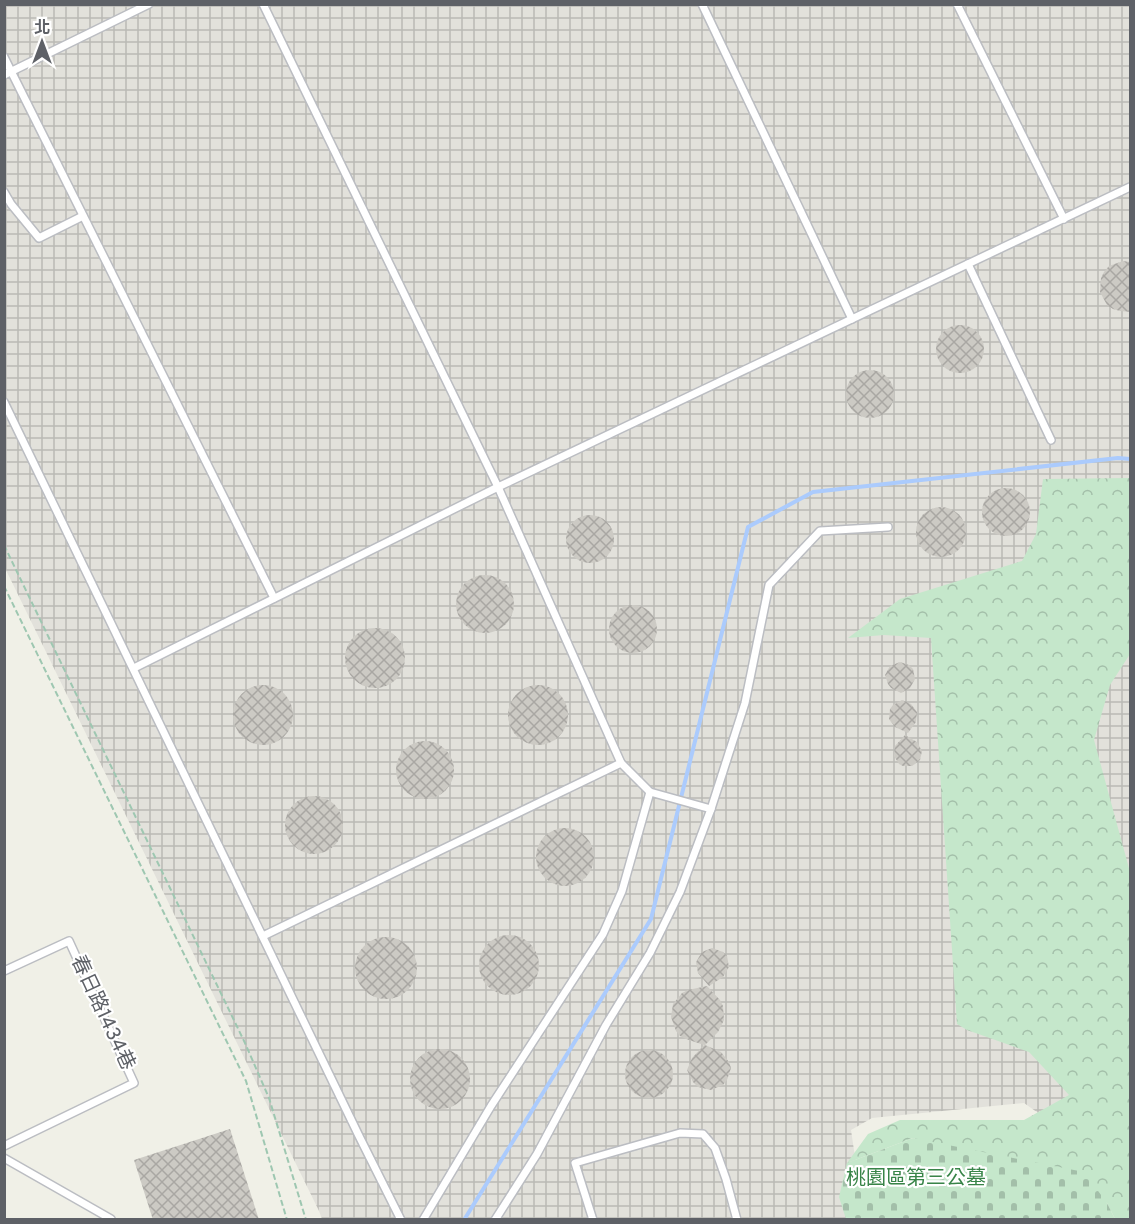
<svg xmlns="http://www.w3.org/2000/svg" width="1135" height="1224" viewBox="0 0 1135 1224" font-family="Overpass,'Noto Sans TC',sans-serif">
<defs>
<pattern id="industrial-grid" width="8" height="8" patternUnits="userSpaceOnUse" patternTransform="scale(1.5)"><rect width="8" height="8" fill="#e2e1db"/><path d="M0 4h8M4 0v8" fill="none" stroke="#babab5"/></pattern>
<pattern id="forest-crowns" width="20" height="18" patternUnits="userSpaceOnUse" patternTransform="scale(1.5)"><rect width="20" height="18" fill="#c5e7cb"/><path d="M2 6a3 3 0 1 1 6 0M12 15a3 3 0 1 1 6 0" fill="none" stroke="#a3bfa9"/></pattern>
<pattern id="cemetery-stones" width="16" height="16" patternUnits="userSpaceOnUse" patternTransform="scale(1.5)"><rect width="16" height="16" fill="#c5e7cb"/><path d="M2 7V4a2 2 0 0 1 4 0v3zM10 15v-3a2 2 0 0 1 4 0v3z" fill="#a3bfa9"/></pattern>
<pattern id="building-cross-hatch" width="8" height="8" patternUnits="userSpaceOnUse" patternTransform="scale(1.5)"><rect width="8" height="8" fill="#cccac4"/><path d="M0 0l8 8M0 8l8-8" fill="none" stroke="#a9a7a3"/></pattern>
</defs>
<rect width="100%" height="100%" fill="#f0f0e7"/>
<path fill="url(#industrial-grid)" d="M 5,5 L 1130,5 L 1130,1178 L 1024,1103 L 872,1118 L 851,1130 L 855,1157 L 869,1219 L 322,1219 L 319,1211 L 5,568 Z"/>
<path fill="url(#forest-crowns)" d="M 1130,478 L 1130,654 L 1110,685 L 1094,740 L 1130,872 L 1130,1219 L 1115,1219 L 1107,1203 L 913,1138 L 847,1163 L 868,1134 L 900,1120 L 1024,1120 L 1069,1095 L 1029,1052 L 967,1030 L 957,1024 L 931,638 L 884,635 L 848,638 L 900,599 L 1022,561 L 1036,534 L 1043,479 Z"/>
<path fill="url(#cemetery-stones)" d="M 913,1138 L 1084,1172 L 1107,1203 L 1115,1219 L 846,1219 L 839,1197 L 847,1163 Z"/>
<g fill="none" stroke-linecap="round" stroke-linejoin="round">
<path stroke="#abcbfd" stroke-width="4" d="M 464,1220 L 651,919 L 748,527 L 813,492 L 1118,458 L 1130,459"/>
</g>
<g fill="url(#building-cross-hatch)">
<path d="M 1123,261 L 1131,262 L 1131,312 L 1120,311 L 1113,309 L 1107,305 L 1100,292 L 1101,278 L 1104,272 L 1109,266 Z"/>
<circle cx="960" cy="349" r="24"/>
<circle cx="870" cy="394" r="24"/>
<circle cx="1006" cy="512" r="24"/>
<circle cx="941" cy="532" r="25"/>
<circle cx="590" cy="539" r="24"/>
<circle cx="485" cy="604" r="29"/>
<circle cx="633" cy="629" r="24"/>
<circle cx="375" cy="658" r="30"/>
<path d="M 900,662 L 909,665 L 913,669 L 915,679 L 910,688 L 901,693 L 891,688 L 888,684 L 885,675 L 890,666 Z"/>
<circle cx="263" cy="715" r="30"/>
<circle cx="538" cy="715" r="30"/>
<path d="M 902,700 L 911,704 L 917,712 L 916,722 L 908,733 L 895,727 L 889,719 L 890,709 L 893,705 Z"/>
<path d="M 905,735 L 917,742 L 922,751 L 920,760 L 912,766 L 903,766 L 899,764 L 894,756 L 895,746 Z"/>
<circle cx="425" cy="770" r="29"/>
<circle cx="314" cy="825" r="29"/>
<circle cx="565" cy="857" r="29"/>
<circle cx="509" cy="965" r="30"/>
<circle cx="386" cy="968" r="31"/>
<path d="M 712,948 L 723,952 L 727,956 L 729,967 L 723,977 L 709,986 L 698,973 L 696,962 L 702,952 Z"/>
<path d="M 707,986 L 720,1000 L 723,1006 L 724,1020 L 718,1032 L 705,1045 L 721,1052 L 729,1062 L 731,1068 L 727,1080 L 723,1085 L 711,1090 L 698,1087 L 693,1082 L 687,1070 L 692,1058 L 704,1045 L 686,1039 L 680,1036 L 676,1031 L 671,1017 L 673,1004 L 682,993 L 688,990 Z"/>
<circle cx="440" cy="1079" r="30"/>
<circle cx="649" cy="1074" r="24"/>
<path d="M 230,1129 L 259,1220 L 153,1220 L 134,1160 Z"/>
</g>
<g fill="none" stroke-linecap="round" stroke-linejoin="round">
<g stroke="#bbbdc2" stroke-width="10">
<g id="lane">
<path d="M 263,4 L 498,487 L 621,763 L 650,792 L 711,809"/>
<path d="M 702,4 L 852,319"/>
<path d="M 957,4 L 1064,219"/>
<path d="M 4,57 L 274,598"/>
<path d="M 4,75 L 149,4"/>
<path d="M 4,192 L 11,204 L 39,238 L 83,216"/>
<path d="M 968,264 L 1051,440"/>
<path d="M 4,402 L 359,1136 L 401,1220"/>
<path d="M 134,668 L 498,487 L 1130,187"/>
<path d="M 263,936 L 621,763"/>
<path d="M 4,971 L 69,941 L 134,1083 L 4,1146"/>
<path d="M 4,1158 L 111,1219"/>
<path d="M 423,1220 L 491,1106 L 603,934 L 622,891 L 650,792"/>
<path d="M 495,1220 L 537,1154 L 606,1025 L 650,953 L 680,892 L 711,809 L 745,703 L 769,585 L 820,531 L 888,527"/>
<path d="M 593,1220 L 575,1163 L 680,1133 L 703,1134 L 715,1148 L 726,1179 L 737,1220"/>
</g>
</g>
<g stroke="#9ec7b1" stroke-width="2" stroke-dasharray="6 3" stroke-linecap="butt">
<path d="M 4,545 L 245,1043 L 269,1098 L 306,1220"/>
<path d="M 4,586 L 246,1081 L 287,1220"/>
</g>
<use href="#lane" stroke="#fff" stroke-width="7"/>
</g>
<g text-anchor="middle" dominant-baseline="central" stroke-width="4.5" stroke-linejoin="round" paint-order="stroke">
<g font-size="20" fill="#5e6167" stroke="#fff">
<text transform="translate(102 1013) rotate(65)">春日路1434巷</text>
</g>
<g font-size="20" fill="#388448" stroke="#fff">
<text x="916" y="1179">桃園區第三公墓</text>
</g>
</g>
<rect width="1135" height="1224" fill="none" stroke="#5e6167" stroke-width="12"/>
<g transform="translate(42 42)" stroke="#ffffff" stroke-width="4.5" paint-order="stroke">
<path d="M0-4.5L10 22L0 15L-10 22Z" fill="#5e6167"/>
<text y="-9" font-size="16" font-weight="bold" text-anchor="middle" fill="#5e6167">北</text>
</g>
</svg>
